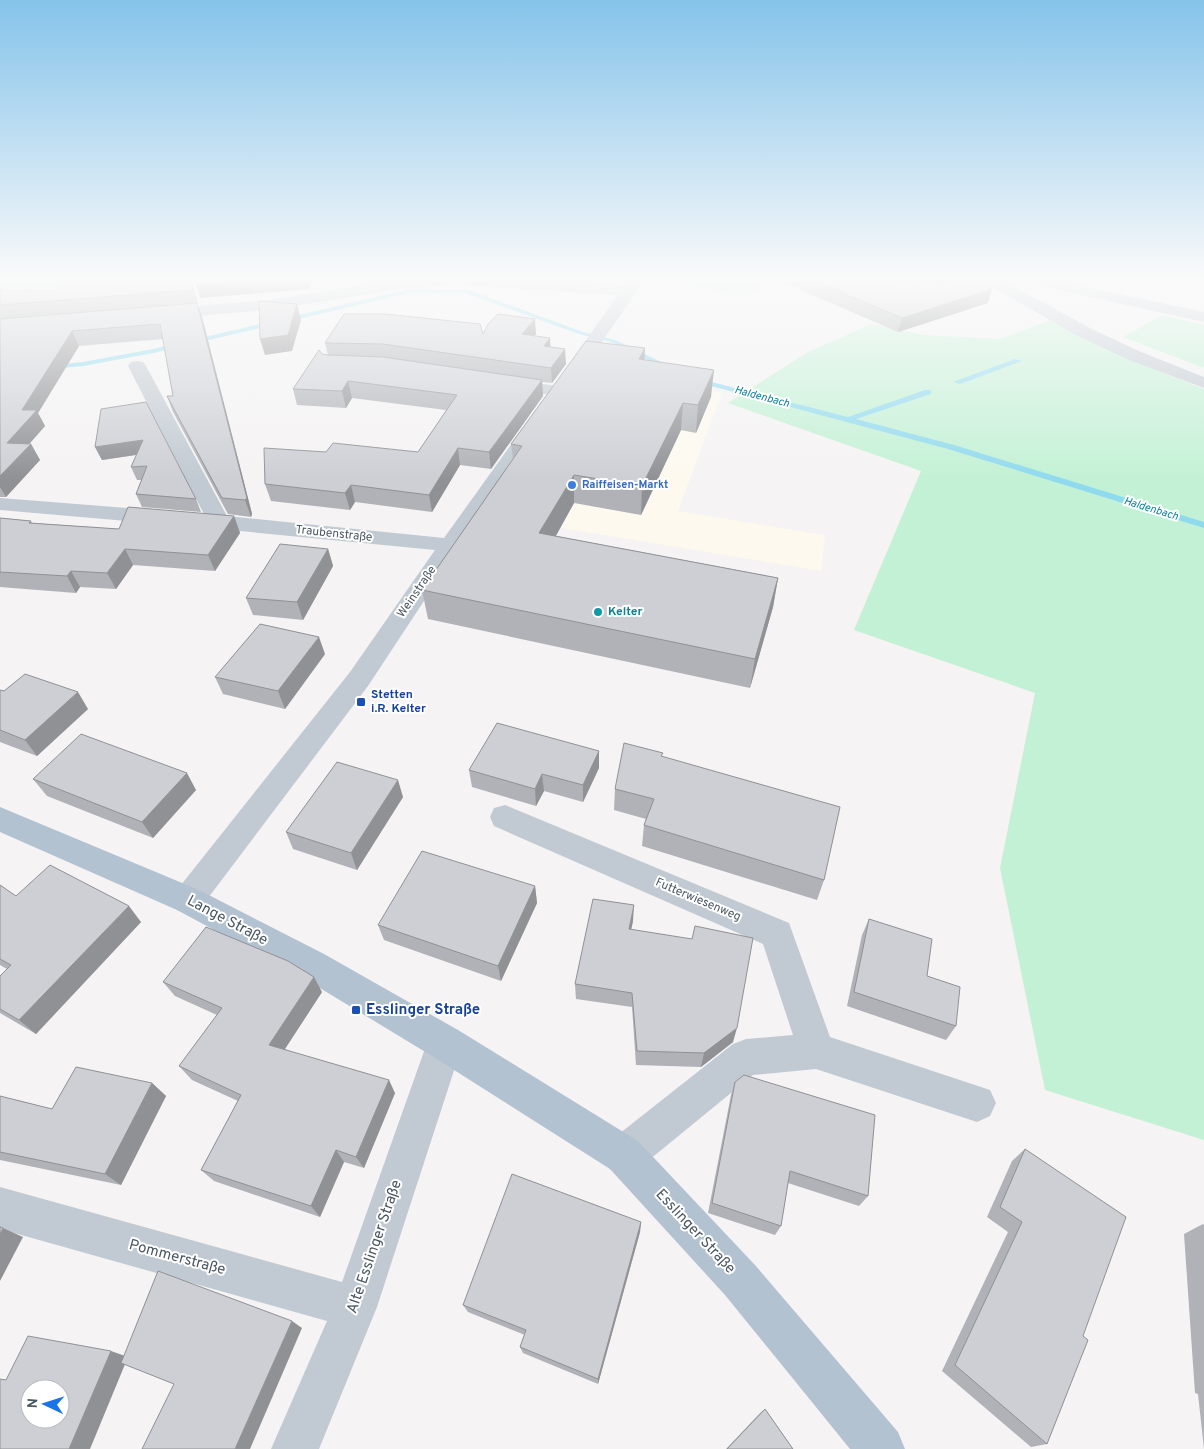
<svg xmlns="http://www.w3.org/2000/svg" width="1204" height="1449" viewBox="0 0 1204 1449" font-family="Overpass,sans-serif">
<rect width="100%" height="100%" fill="#f5f3f3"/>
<path fill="#fdf9ef" d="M 682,382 L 722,393 L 678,511 L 825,535 L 821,571 L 489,516 Z"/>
<g fill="#c3f1d5">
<path d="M 0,277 L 337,277 L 72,291 L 0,289 Z"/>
<path d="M 674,277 L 733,277 L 763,289 L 741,296 L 668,281 Z"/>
<path d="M 1162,315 L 1204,325 L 1204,368 L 1123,337 Z"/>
<path d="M 1051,320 L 1144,365 L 1204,389 L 1204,1140 L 1045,1090 L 1000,868 L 1035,693 L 854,630 L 921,471 L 728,403 L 808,352 L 872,324 L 924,335 L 1000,339 Z"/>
</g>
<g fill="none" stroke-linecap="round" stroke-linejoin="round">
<g fill="#90daee" fill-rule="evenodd">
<path d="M 410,289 L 468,290 L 583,332 L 615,340 L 674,368 L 667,370 L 611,342 L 579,334 L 465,293 L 410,293 L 153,353 L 83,366 L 52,369 L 48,367 L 52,365 L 83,362 L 153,349 Z"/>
<path d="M 1015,359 L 1022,361 L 960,384 L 953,382 Z"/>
<path d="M 696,378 L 848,417 L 925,390 L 931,390 L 931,394 L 856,419 L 954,445 L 1204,522 L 1204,528 L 948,449 L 696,382 Z"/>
</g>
<g fill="#c1cad2" fill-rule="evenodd">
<path d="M 437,277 L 475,277 L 624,286 L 628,277 L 642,277 L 637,291 L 579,375 L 573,376 L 567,375 L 564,371 L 618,295 L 455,285 L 400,289 L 269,310 L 163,319 L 157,317 L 155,314 L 157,311 L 163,309 L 269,300 L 400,279 Z"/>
<path d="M 978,277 L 996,277 L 1090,328 L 1141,352 L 1204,377 L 1204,388 L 1129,360 L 1078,336 L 980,280 Z"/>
<path d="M 1011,277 L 1038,277 L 1204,312 L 1204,322 L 1018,281 L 1013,280 Z"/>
<path d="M 137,361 L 143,362 L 146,366 L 227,516 L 444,538 L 528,421 L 535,419 L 542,421 L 545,425 L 474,525 L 368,686 L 199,910 L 188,914 L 177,910 L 172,900 L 177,890 L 350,672 L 435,550 L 219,529 L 0,510 L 0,498 L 204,514 L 128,366 L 131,362 Z"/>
<path d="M 506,379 L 558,386 L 564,387 L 567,391 L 564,395 L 558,396 L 500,388 L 497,384 L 500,380 Z"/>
<path d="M 505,805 L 789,923 L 830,1037 L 990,1090 L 996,1103 L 990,1116 L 977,1122 L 816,1069 L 753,1075 L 638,1169 L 624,1175 L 610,1169 L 604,1155 L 610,1141 L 733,1044 L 746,1039 L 793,1035 L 763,944 L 494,826 L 490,817 L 494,808 Z"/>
<path d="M 445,1025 L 458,1030 L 463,1043 L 377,1307 L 319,1449 L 271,1449 L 327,1321 L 0,1229 L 0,1187 L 342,1282 L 427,1043 L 432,1030 Z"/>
</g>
<path fill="#b3c2d1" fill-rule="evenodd" d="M 0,807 L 199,890 L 324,954 L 458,1030 L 638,1141 L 755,1265 L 898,1432 L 905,1449 L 850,1449 L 725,1295 L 610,1169 L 432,1056 L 300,976 L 177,910 L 0,832 Z"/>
</g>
<g fill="#b0b2b7">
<path d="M 546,277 L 611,277 L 610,280 Z"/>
<path d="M 771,277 L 949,277 L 948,282 L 937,284 L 988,303 L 898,332 Z"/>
<path d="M 194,289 L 198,304 L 197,304 L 202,317 L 252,514 L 251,517 L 228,514 L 173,412 L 167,396 L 173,396 L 163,339 L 79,346 L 38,413 L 45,426 L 29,444 L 31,444 L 40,460 L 6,497 L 0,497 L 0,290 L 55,291 Z"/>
<path d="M 483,334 L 536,334 L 534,336 L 550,338 L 550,347 L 566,364 L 552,383 L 542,382 L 543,396 L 491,469 L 460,465 L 432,512 L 355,502 L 350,510 L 271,501 L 265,484 L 326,452 L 418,452 L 446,410 L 352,398 L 346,408 L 297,405 L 293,389 L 322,354 L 328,355 L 325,343 Z"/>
<path d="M 644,360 L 711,397 L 696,433 L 681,430 L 641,515 L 574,503 L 556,536 L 778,578 L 773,607 L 750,688 L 428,619 L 422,590 L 513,459 L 511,444 Z"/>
<path d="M 101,409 L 196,499 L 201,512 L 142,507 L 136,494 L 142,480 L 137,480 L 131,467 L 136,455 L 102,460 L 95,447 Z"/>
<path d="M 234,516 L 240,533 L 215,571 L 133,565 L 116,589 L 80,587 L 76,593 L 0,587 L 0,518 L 31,521 L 32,523 L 119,529 Z"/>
<path d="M 328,549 L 333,566 L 303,620 L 253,615 L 246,598 Z"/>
<path d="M 325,654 L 285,709 L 223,694 L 215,677 Z"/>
<path d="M 0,690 L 88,709 L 37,756 L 0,742 Z"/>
<path d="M 599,751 L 599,768 L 583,802 L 544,791 L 536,806 L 472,787 L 469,770 Z"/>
<path d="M 662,757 L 824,880 L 817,900 L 642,846 L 644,825 L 646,819 L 614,810 L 615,789 Z"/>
<path d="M 33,779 L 196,790 L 153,838 L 47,796 Z"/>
<path d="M 403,797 L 357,870 L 293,849 L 286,832 Z"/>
<path d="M 0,885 L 16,896 L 141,922 L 36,1034 L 0,1013 L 0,976 L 7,969 L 0,965 Z"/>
<path d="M 535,886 L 537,903 L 501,981 L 384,940 L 378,925 Z"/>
<path d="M 869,919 L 927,976 L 956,1026 L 946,1040 L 847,1006 L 862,935 Z"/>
<path d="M 633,921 L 631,929 L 733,1042 L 701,1067 L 636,1065 L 632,1007 L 576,999 L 575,984 Z"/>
<path d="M 163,982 L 322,992 L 285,1049 L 395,1093 L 364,1168 L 344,1162 L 320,1217 L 214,1181 L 201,1170 L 238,1101 L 192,1080 L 179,1066 L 217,1015 L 175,996 Z"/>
<path d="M 735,1082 L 868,1196 L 859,1206 L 788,1183 L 781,1226 L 775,1235 L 708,1213 L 731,1095 Z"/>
<path d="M 152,1083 L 166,1096 L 121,1185 L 0,1160 L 0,1096 L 52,1109 Z"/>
<path d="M 1025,1149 L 1083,1336 L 1047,1444 L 1031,1447 L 942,1371 L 1008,1232 L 987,1217 L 1012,1161 Z"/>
<path d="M 641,1222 L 640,1232 L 598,1384 L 523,1353 L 520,1347 L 525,1335 L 468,1312 L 463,1305 Z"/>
<path d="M 1203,1224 L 1204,1225 L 1204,1449 L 1198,1394 L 1195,1393 L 1184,1234 Z"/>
<path d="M 765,1409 L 793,1449 L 726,1449 L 761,1412 Z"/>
</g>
<g fill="#909195">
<path d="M 190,277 L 194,289 L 198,304 L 193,290 Z"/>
<path d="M 299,277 L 313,277 L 310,289 L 200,298 L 196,285 Z"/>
<path d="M 939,277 L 949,277 L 948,282 L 937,284 Z"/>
<path d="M 992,289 L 988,303 L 898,332 L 902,318 Z"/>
<path d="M 197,303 L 202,317 L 252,514 L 251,517 L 245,500 Z"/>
<path d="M 297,304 L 301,320 L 292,351 L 265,355 L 260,339 Z"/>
<path d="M 535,319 L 536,334 L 523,349 L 522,334 Z"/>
<path d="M 72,331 L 79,346 L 38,413 L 45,426 L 16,459 L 7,443 L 22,410 Z"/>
<path d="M 550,338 L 551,354 L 544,346 Z"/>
<path d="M 645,348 L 644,375 L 639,359 Z"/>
<path d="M 565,349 L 566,364 L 552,383 L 551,368 Z"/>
<path d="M 714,370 L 711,397 L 696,433 L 698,405 Z"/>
<path d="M 542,380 L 543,396 L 491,469 L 489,452 Z"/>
<path d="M 348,381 L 352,398 L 346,408 L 342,391 Z"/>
<path d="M 683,403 L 681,430 L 641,515 L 642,486 Z"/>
<path d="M 143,440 L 148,453 L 102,460 L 95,447 Z"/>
<path d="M 31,444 L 40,460 L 6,497 L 0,487 L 0,476 Z"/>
<path d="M 458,448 L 460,465 L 432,512 L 429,495 Z"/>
<path d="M 574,475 L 574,503 L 541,562 L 539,533 Z"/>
<path d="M 351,485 L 355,502 L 350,510 L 345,493 Z"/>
<path d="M 234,516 L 240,533 L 215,571 L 208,555 Z"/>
<path d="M 125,549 L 133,565 L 116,589 L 107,573 Z"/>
<path d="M 328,549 L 333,566 L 303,620 L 297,602 Z"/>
<path d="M 71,571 L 80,587 L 76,593 L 67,576 Z"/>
<path d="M 778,578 L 773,607 L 750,688 L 755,659 Z"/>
<path d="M 319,637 L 325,654 L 285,709 L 278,691 Z"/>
<path d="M 78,692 L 88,709 L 37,756 L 25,740 Z"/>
<path d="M 599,751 L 599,768 L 583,802 L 583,785 Z"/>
<path d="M 187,773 L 196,790 L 153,838 L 142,822 Z"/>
<path d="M 542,774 L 544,791 L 536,806 L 535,789 Z"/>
<path d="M 398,780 L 403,797 L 357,870 L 351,853 Z"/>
<path d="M 535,886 L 537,903 L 501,981 L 498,966 Z"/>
<path d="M 634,905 L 633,921 L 628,945 L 629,929 Z"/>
<path d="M 129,906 L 141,922 L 36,1034 L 19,1020 Z"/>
<path d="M 314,977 L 322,992 L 279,1058 L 269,1045 Z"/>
<path d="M 737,1028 L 733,1042 L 701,1067 L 704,1053 Z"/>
<path d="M 389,1080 L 395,1093 L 364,1168 L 356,1157 Z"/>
<path d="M 152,1083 L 166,1096 L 121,1185 L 105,1174 Z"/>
<path d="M 336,1150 L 344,1162 L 320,1217 L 311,1206 Z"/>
<path d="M 641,1222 L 640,1232 L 598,1384 L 598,1379 Z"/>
<path d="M 3,1228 L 23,1237 L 0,1281 L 0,1234 Z"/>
<path d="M 292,1321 L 302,1328 L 250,1449 L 235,1449 Z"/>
<path d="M 111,1351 L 128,1357 L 90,1449 L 69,1449 Z"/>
</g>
<g fill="#cdcfd5" stroke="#909195" fill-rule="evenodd">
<path d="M 155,277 L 190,277 L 193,290 L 0,305 L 0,290 L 55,291 L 62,282 Z"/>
<path d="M 206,277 L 299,277 L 196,285 Z"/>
<path d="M 805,277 L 874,277 L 890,282 L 941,284 L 971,278 L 992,289 L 902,318 Z"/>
<path d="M 259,301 L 297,304 L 288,335 L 260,339 Z"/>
<path d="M 197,303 L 247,498 L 245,500 L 222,498 L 167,396 L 173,396 L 160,324 L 72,331 L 22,410 L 37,410 L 7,443 L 31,444 L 0,476 L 0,319 Z"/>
<path d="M 344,314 L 385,314 L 480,324 L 483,334 L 488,324 L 498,314 L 535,319 L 522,334 L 550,338 L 544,346 L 565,349 L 551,368 L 383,344 L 325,343 Z"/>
<path d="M 586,341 L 645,348 L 639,359 L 714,370 L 698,405 L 683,403 L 642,486 L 574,475 L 539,533 L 778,578 L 755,659 L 422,590 L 522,446 L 511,444 Z"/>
<path d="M 319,350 L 322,354 L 328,355 L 383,357 L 542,380 L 489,452 L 458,448 L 429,495 L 351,485 L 345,493 L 265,484 L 264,448 L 326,452 L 333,443 L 418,452 L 457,395 L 348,381 L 342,391 L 293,389 Z"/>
<path d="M 146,402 L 196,499 L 136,494 L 147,466 L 131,467 L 143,440 L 95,447 L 101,409 Z"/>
<path d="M 128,507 L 234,516 L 208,555 L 125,549 L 107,573 L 71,571 L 67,576 L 0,572 L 0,518 L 31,521 L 29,523 L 119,529 Z"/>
<path d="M 280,544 L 328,549 L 297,602 L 246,598 Z"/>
<path d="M 260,624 L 319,637 L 278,691 L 215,677 Z"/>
<path d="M 25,674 L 78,692 L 25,740 L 0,730 L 0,690 L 4,691 Z"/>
<path d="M 497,723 L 599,751 L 583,785 L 542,774 L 535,789 L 469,770 Z"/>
<path d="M 81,734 L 187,773 L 142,822 L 33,779 Z"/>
<path d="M 624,743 L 663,753 L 661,756 L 840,807 L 824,880 L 644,825 L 654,799 L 615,789 Z"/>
<path d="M 337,762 L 398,780 L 351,853 L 286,832 Z"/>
<path d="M 422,851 L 535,886 L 498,966 L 378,925 Z"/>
<path d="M 50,865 L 129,906 L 19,1020 L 0,1009 L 0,976 L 11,965 L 0,959 L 0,885 L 16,896 Z"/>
<path d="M 593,899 L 634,905 L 629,929 L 692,939 L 695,926 L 753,938 L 737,1028 L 704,1053 L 637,1051 L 632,993 L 575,984 Z"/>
<path d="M 869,919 L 932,939 L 927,976 L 960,987 L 956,1026 L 854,992 Z"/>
<path d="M 206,927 L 288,961 L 314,977 L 269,1045 L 389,1080 L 356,1157 L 336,1150 L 311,1206 L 201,1170 L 241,1095 L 179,1066 L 222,1008 L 163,982 Z"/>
<path d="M 76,1067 L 152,1083 L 105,1174 L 0,1152 L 0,1096 L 52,1109 Z"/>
<path d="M 744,1075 L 875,1115 L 868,1196 L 790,1171 L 781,1226 L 712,1203 L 735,1082 Z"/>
<path d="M 1025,1149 L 1126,1217 L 1083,1336 L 1088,1340 L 1047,1444 L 955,1365 L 1022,1222 L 1000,1207 Z"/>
<path d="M 512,1174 L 641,1222 L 598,1379 L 520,1347 L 526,1330 L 463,1305 Z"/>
<path d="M 0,1227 L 3,1228 L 0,1234 Z"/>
<path d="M 158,1271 L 292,1321 L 235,1449 L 142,1449 L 174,1384 L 121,1363 Z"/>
<path d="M 28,1336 L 111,1351 L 69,1449 L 0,1449 L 0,1379 L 6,1380 ZM 30,1389 L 60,1389 L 60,1419 L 30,1419 Z"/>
<path d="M 765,1409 L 793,1449 L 727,1449 Z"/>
</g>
<linearGradient id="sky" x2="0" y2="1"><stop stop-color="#85c3ea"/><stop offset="0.58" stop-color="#fafafa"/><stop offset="1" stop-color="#fafafa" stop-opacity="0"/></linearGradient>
<rect width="1204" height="480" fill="url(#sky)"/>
<circle fill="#3f7fe0" stroke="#fff" stroke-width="2" cx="572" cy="485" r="5"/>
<circle fill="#0f9aa8" stroke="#fff" stroke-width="2" cx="598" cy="612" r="5"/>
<g fill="#1a4fb4" stroke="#fff" stroke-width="2">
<rect x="356" y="697" width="10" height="10" rx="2.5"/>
<rect x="351" y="1005" width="10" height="10" rx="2.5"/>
</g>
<g text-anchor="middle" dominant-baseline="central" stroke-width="4" stroke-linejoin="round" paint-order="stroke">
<g font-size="11" font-style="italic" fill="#0c7c9b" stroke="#fff">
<text transform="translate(762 397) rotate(15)">Haldenbach</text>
<text transform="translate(1151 509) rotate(17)">Haldenbach</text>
</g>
<g font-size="11" font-weight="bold" fill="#366cbe" stroke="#fff" text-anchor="start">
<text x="582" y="485">Raiffeisen-Markt</text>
</g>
<g font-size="12" fill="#4a5661" stroke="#fff">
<text transform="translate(334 534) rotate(6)">Traubenstraße</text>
<text transform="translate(417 592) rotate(-56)">Weinstraße</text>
<text transform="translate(698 900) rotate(23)">Futterwiesenweg</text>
</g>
<g font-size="12" font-weight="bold" fill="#0d838f" stroke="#fff" text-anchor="start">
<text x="608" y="612">Kelter</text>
</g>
<g font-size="12" font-weight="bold" fill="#164399" stroke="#fff" text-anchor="start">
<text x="371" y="695">Stetten<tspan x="371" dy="14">i.R. Kelter</tspan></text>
</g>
<g font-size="15" fill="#4a5661" stroke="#fff">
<text transform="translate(227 921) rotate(28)">Lange Straße</text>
<text transform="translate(695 1232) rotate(47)">Esslinger Straße</text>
<text transform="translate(375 1247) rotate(-71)">Alte Esslinger Straße</text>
<text transform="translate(177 1258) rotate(15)">Pommerstraße</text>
</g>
<g font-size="15" font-weight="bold" fill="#164399" stroke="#fff" text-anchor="start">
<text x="366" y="1010">Esslinger Straße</text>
</g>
</g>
<g transform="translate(45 1404) rotate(274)"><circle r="24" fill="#ffffff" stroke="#b7bbc0"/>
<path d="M0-4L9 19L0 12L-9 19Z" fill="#1a73e8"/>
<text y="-8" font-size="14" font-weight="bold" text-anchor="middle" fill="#4a5661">N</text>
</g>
</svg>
